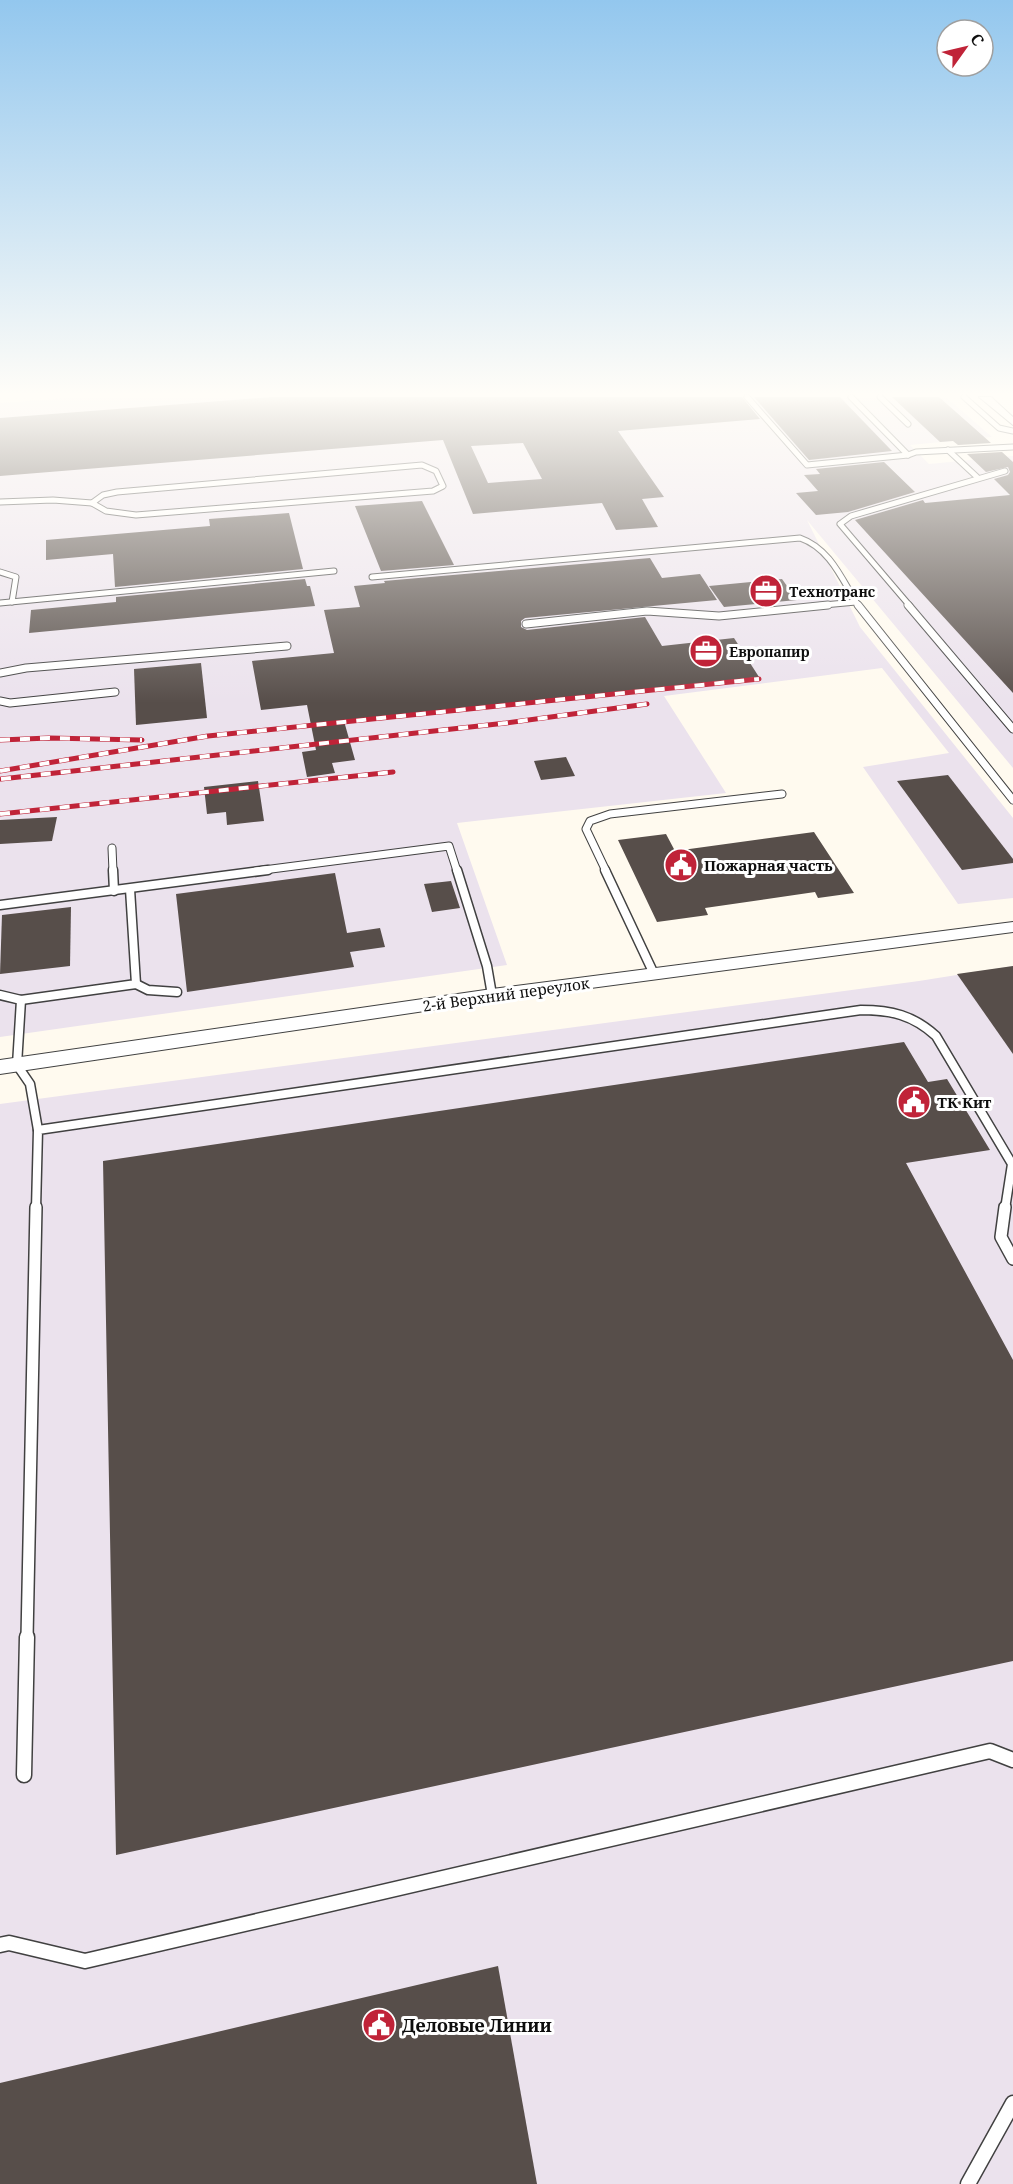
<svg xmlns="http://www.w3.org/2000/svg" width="1013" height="2184" viewBox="0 0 1013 2184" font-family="'Noto Serif',serif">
<rect width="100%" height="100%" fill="#fffaef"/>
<g fill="#ebe2ed">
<path d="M 80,397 L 946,397 L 992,437 L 910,445 L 929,464 L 1013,456 L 1013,768 L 807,520 L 860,627 L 1013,818 L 1013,898 L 958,904 L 863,767 L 949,753 L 882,668 L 664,696 L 726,793 L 457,823 L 507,965 L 0,1037 L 0,403 Z"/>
<path d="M 1013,966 L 1013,2184 L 0,2184 L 0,1104 L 919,981 Z"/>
</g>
<g fill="#574e4a" fill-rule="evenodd">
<path d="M 273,397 L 742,397 L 760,419 L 618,431 L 664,497 L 642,499 L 658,527 L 616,530 L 602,503 L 473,514 L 443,440 L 0,476 L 0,418 ZM 523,443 L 542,479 L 488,483 L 471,446 Z"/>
<path d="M 754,397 L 840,397 L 892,451 L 809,460 Z"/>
<path d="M 892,397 L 939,397 L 991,443 L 958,445 L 953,441 L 940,442 Z"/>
<path d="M 1002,452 L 1013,462 L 1013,693 L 855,520 L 923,500 L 925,503 L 1010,495 L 994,479 L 1008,475 L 1010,472 L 1008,467 L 986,472 L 967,454 Z"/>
<path d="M 884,462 L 915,492 L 848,512 L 816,515 L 796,493 L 818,491 L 804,475 L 820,474 L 816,469 Z"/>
<path d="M 422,501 L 454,565 L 381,571 L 355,506 Z"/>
<path d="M 289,513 L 303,569 L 115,587 L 113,554 L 46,560 L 46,540 L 210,526 L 209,519 Z"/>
<path d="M 650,558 L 662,578 L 700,574 L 717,600 L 525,618 L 521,621 L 521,627 L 527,630 L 645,617 L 662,646 L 734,638 L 759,677 L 344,721 L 355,760 L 332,763 L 335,773 L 307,777 L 302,752 L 316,750 L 307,705 L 261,710 L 252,661 L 334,653 L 324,610 L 360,607 L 354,586 L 385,583 L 384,581 Z"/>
<path d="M 305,579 L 307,586 L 310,586 L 315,606 L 29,633 L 31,610 L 116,602 L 116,597 Z"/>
<path d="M 782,579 L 797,600 L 724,607 L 709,586 Z"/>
<path d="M 201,663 L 207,718 L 136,725 L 134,669 Z"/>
<path d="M 566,757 L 575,776 L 541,780 L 534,761 Z"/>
<path d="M 948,775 L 1013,859 L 1013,863 L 962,870 L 897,781 Z"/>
<path d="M 258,781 L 264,821 L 227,825 L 226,812 L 207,814 L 204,787 Z"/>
<path d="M 57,817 L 52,841 L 0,844 L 0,820 Z"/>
<path d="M 814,832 L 854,893 L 818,898 L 815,892 L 705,908 L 708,915 L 657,922 L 618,840 L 666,834 L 675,851 Z"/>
<path d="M 335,873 L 347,933 L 380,928 L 385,947 L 350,952 L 354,967 L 187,992 L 176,894 Z"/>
<path d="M 451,881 L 460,908 L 432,912 L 424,884 Z"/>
<path d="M 71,907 L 70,966 L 0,974 L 2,915 Z"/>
<path d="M 1013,966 L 1013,1054 L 957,974 Z"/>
<path d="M 904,1042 L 928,1082 L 947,1079 L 990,1150 L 906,1163 L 1013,1360 L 1013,1661 L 116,1855 L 103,1161 Z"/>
<path d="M 498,1966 L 537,2184 L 0,2184 L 0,2083 Z"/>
</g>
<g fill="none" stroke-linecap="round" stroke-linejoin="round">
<g stroke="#414141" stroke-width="7">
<g id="lane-far4">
<path d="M 747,397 L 807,465 L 908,455 L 916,452 L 1013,447"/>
<path d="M 851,397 L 908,455"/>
<path d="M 880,397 L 908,424"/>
<path d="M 964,397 L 999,428 L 1013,431"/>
<path d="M 948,450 L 977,477"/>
<path d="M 422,465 L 436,471 L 443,486 L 433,491 L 136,515 L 106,511 L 92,503 L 103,495 L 117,492 Z"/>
<path d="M 0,502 L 53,500 L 92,503"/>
<path d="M 0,572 L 16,577 L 12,602"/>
<path d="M 372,577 L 800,538 C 829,548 841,577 856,602"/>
<path d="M 0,603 L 334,571"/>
<path d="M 813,606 L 856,602 L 859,606"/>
<path d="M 910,606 L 840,524 L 851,516 L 1005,471"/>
</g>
</g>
<g stroke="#414141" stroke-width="9">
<g id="lane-far3">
<path d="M 858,605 L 1013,800"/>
<path d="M 908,605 L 1013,729"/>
<path d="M 526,624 L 647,611 L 719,616 L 828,605"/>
<path d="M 0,673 L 26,668 L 287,646"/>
<path d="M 0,701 L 10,703 L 115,692"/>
<path d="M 112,848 L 113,871"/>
<path d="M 256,871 L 449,846 L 457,871"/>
<path d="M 606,871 L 586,829 L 590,821 L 610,814 L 782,794"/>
</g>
</g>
<g stroke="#414141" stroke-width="11">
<g id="lane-far2">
<path d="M 113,870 L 114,891"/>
<path d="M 457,870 L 487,966 L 492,995"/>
<path d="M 605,870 L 654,974"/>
<path d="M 0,905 L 268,870"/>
<path d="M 136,984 L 148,990 L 177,992"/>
<path d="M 0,995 L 21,1000 L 17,1065 L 30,1084 L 38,1130"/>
<path d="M 21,1000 L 136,984 L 130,889"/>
<path d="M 36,1209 L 38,1130 L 861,1010 C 891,1010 913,1015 936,1036 L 1012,1164 L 1005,1209"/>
</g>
</g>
<g stroke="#414141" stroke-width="14">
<g id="lane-far1">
<path d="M 1005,1207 L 1001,1237 L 1013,1259"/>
<path d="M 27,1638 L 36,1207"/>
</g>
</g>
<g stroke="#414141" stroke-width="17">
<g id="lane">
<path d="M 24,1775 L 27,1637"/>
<path d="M 0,1945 L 9,1943 L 85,1961 L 990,1751 L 1013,1760"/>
<path d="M 968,2184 L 1013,2103"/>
</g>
</g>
<g stroke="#414141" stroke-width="2">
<g id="street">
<path d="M 979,397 L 991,397 L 1013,417 L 1013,425 Z"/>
<path d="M 1013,922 L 1013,932 L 492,1001 L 0,1074 L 0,1060 L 492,989 Z"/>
</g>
</g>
<use href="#lane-far4" stroke="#fff" stroke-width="5"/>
<use href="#lane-far3" stroke="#fff" stroke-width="7"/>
<use href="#lane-far2" stroke="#fff" stroke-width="8"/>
<use href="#lane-far1" stroke="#fff" stroke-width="11"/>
<use href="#lane" stroke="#fff" stroke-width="14"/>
<use href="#street" fill="#fff" fill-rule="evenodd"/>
<g stroke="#c02338" stroke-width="5">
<g id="rail">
<path d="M 0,740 L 49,738 L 142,740"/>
<path d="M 0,771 L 208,736 L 759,679"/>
<path d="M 1,779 L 506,723 L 647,704"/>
<path d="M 0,814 L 393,772"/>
</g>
</g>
<use href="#rail" stroke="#fff" stroke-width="4" stroke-dasharray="10" stroke-linecap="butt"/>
</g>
<linearGradient id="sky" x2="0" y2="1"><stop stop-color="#93c7ee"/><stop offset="0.56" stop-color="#fffdf8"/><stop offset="1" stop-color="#fffdf8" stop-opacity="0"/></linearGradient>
<rect width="1013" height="703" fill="url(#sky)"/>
<defs>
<g id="office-disc" transform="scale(1.725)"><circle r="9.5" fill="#c02338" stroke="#fff"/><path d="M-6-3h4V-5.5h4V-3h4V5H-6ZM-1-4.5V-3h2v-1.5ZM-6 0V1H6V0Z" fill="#fff"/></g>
<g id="civic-disc" transform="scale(1.725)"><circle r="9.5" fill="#c02338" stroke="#fff"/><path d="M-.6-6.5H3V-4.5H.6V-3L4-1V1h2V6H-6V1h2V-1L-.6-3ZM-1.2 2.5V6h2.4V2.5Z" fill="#fff"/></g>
</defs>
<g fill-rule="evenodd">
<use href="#office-disc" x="766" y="591"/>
<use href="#office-disc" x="706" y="651"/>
<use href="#civic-disc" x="681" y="865"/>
<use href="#civic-disc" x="914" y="1102"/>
<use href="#civic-disc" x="379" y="2025"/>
</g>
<g text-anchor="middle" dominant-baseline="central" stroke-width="6" stroke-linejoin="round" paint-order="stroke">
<g font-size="14" font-weight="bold" fill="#0e0e0e" stroke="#fff" text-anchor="start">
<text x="789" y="591">Технотранс</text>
<text x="729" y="651">Европапир</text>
</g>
<g font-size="15" font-weight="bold" fill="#0e0e0e" stroke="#fff" text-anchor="start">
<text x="704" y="865">Пожарная часть</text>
<text x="937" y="1102">ТК Кит</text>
</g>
<g font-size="15" fill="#0e0e0e" stroke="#fff">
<text transform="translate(506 994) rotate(-8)">2-й Верхний переулок</text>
</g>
<g font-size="18" font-weight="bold" fill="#0e0e0e" stroke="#fff" text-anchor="start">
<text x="402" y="2025">Деловые Линии</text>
</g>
</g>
<g transform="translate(965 48) rotate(56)"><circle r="28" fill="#ffffff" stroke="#9f9f9f" stroke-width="1.5"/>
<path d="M0-4.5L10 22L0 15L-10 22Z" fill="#c02338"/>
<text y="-9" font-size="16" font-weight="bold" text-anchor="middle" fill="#0e0e0e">С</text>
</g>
</svg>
